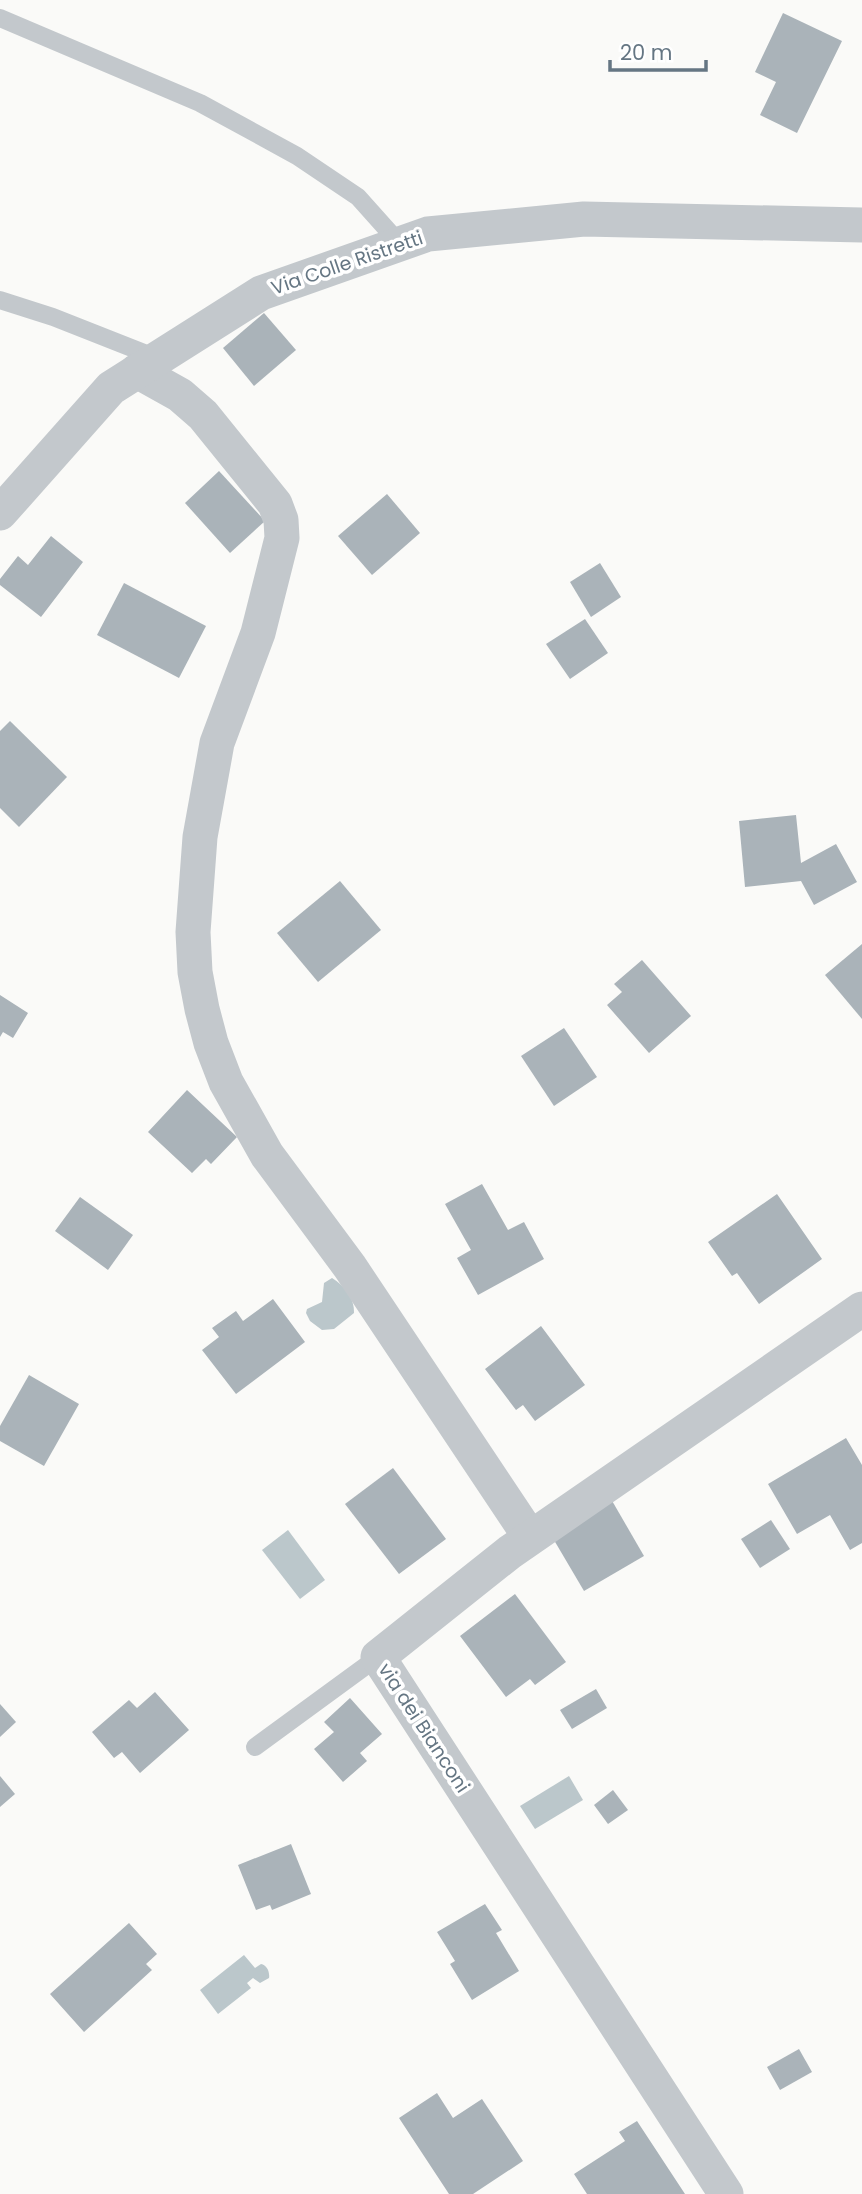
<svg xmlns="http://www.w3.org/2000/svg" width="862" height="2194" viewBox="0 0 862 2194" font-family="Poppins,sans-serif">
<rect width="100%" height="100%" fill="#fafaf8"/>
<g fill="#bbc7cb">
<path d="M 332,1278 C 344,1285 355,1299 354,1313 L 334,1329 L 322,1330 L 310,1321 L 306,1313 L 307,1309 L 322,1302 L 324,1283 Z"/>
<path d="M 288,1530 L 325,1580 L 300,1599 L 262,1550 Z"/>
<path d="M 569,1776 L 583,1800 L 535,1829 L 520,1806 Z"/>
<path d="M 244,1955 L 255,1968 L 261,1964 C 267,1965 270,1972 269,1978 L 260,1983 L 253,1978 L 247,1983 L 251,1988 L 218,2014 L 200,1990 Z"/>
</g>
<g fill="#aab3b9">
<path d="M 783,13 L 842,41 L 797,133 L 760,115 L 776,82 L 755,72 Z"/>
<path d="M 264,313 L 296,350 L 254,386 L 223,348 Z"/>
<path d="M 219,471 L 265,521 L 230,553 L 185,503 Z"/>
<path d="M 387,494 L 420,533 L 372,575 L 338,536 Z"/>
<path d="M 51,536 L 83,562 L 41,617 L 0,585 L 0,579 L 18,556 L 28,565 Z"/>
<path d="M 600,563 L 621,597 L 591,617 L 570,582 Z"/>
<path d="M 124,583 L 206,626 L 179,678 L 97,635 Z"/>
<path d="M 585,619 L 608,653 L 570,679 L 546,644 Z"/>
<path d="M 10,721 L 67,777 L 19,827 L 0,808 L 0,731 Z"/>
<path d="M 796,815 L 801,863 L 836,844 L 857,882 L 814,905 L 801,881 L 745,887 L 739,821 Z"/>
<path d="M 340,881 L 381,930 L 318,982 L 277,933 Z"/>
<path d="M 862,944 L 862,1019 L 825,975 Z"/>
<path d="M 642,960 L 691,1016 L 649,1053 L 607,1005 L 622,992 L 614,984 Z"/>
<path d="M 0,995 L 28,1013 L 13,1038 L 3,1032 L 0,1037 Z"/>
<path d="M 564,1028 L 597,1077 L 554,1106 L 521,1056 Z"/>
<path d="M 187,1090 L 237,1137 L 211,1164 L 206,1159 L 192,1173 L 148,1132 Z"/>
<path d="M 482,1184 L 508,1230 L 524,1222 L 544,1259 L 478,1295 L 457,1258 L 471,1250 L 445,1204 Z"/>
<path d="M 777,1194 L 822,1259 L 759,1304 L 737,1273 L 732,1276 L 708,1242 Z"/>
<path d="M 80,1197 L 133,1235 L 108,1270 L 55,1231 Z"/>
<path d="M 273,1299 L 305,1342 L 236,1394 L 202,1350 L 219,1337 L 212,1328 L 236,1311 L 243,1321 Z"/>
<path d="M 541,1326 L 585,1385 L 535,1421 L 523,1405 L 516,1410 L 485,1369 Z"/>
<path d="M 29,1375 L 79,1404 L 44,1466 L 0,1441 L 0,1426 Z"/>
<path d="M 846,1438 L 862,1465 L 862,1543 L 850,1550 L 830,1515 L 797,1534 L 768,1484 Z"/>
<path d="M 393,1468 L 446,1539 L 399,1574 L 345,1504 Z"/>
<path d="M 611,1499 L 644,1556 L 584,1591 L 551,1535 Z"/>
<path d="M 771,1520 L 790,1549 L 760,1568 L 741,1539 Z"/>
<path d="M 515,1594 L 566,1662 L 535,1685 L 530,1679 L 506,1697 L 460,1636 Z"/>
<path d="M 596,1689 L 607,1708 L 572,1729 L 560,1710 Z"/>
<path d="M 155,1692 L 189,1730 L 140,1773 L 122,1752 L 114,1758 L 92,1732 L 129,1700 L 137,1708 Z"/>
<path d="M 350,1698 L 382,1734 L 360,1753 L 367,1761 L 343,1782 L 314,1749 L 334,1732 L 324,1722 Z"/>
<path d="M 0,1704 L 16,1722 L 0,1737 Z"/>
<path d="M 0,1776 L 15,1794 L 0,1807 Z"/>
<path d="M 613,1790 L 628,1810 L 608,1824 L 594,1805 Z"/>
<path d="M 291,1844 L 311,1894 L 272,1910 L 270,1905 L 256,1910 L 238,1865 Z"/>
<path d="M 485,1904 L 502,1930 L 496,1933 L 519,1971 L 472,2000 L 450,1964 L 455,1961 L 437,1932 Z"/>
<path d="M 129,1923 L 157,1954 L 146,1964 L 152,1970 L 84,2032 L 50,1994 Z"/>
<path d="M 799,2049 L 812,2072 L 780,2090 L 767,2067 Z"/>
<path d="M 437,2093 L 453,2118 L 482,2099 L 523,2161 L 473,2194 L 449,2194 L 399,2118 Z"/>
<path d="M 637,2121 L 685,2194 L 587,2194 L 574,2174 L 625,2141 L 619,2132 Z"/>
</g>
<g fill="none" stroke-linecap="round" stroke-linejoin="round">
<g stroke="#c3c8cc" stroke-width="18">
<path d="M 0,18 L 200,103 L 297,156 L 358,197 L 400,244"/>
<path d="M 0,300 L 53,317 L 157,358"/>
<path d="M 255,1747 L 378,1657"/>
</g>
<g stroke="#c3c8cc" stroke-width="35">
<path d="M 137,371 L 180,395 L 203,415 L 275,504 L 281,520 L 282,538 L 258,633 L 217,743 L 200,837 L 193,932 L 195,972 L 202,1009 L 211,1043 L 226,1082 L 267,1155 L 350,1267 L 530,1537"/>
<path d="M 0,513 L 111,388 L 261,293 L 428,234 L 584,219 L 862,225"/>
<path d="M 726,2194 L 378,1657 L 510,1552 L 862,1309"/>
</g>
</g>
<g text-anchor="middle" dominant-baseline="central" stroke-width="7" stroke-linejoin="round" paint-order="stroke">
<g font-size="19" fill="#657683" stroke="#fff">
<text transform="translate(347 263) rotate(-19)">Via Colle Ristretti</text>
<text transform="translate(424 1728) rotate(57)">via dei Bianconi</text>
</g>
</g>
<path d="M610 60v10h96v-10" fill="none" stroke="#657683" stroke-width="3.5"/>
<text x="620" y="60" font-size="21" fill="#657683" stroke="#ffffff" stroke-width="5" paint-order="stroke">20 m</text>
</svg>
